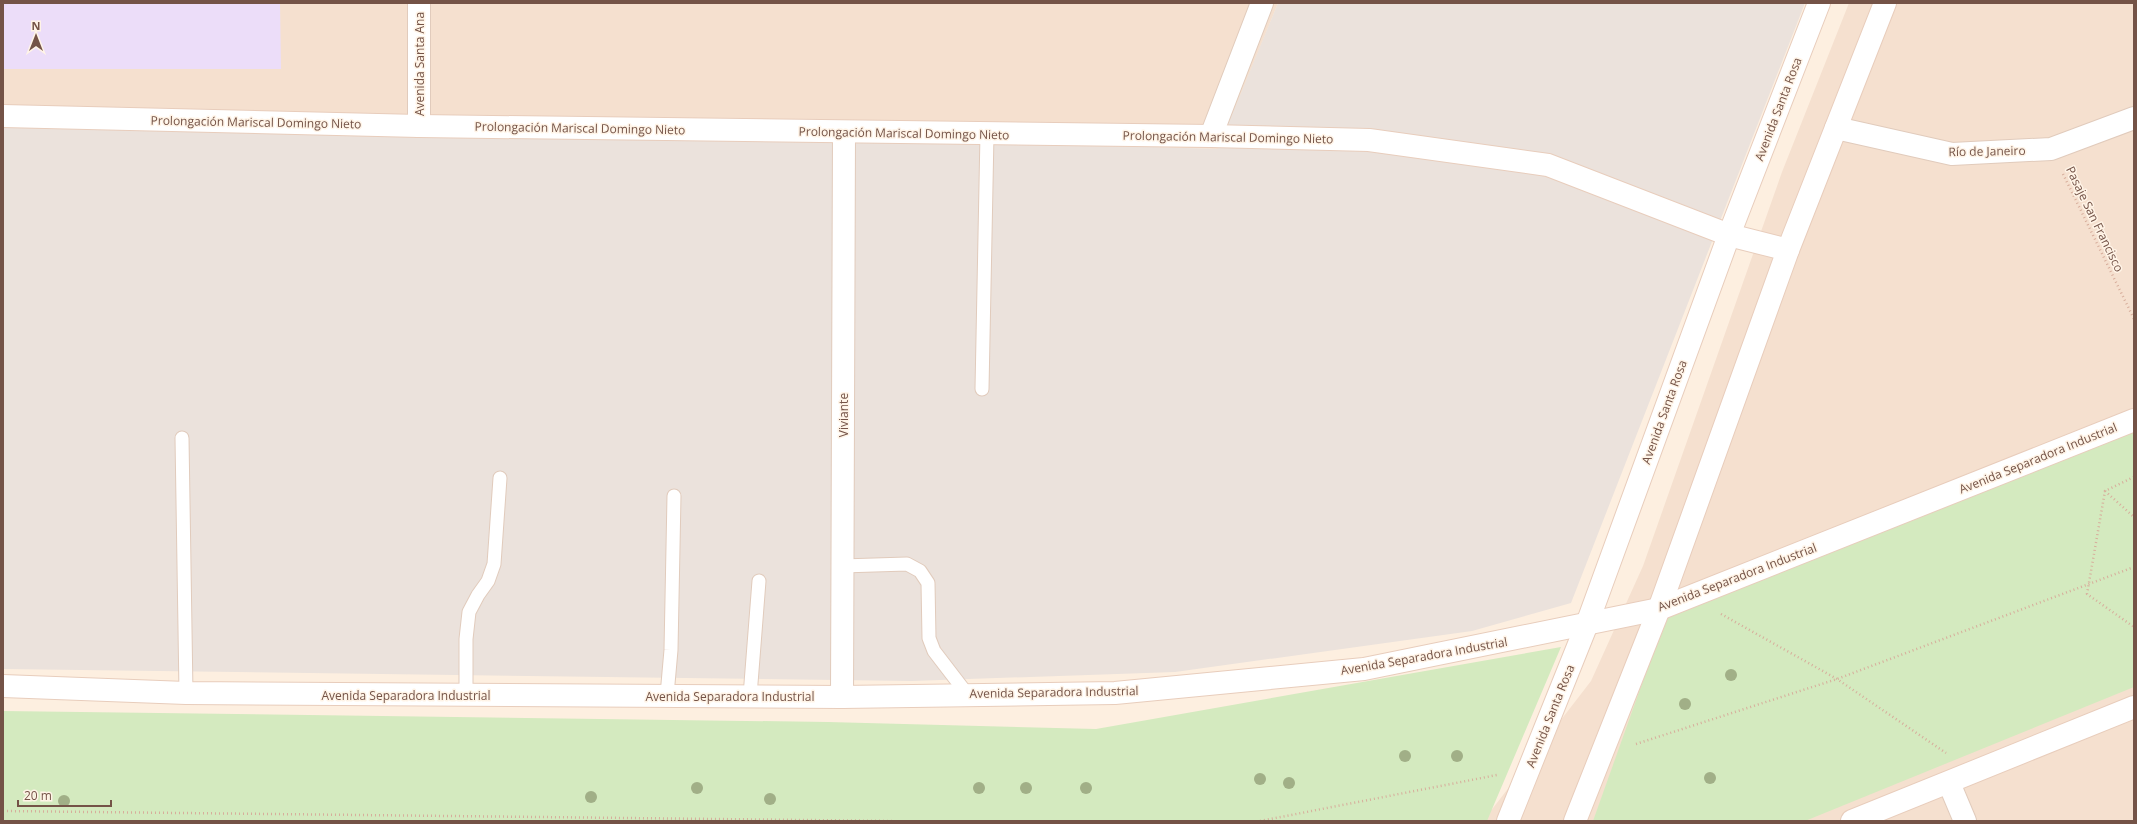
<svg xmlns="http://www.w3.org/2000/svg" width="2137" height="824" viewBox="0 0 2137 824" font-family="'Open Sans',sans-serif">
<rect width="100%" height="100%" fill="#fdefe0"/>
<g fill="#f5e0cf">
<path d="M 3,3 L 1278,3 L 1219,149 L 896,139 L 3,118 Z"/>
<path d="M 1849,3 L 2134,3 L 2134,821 L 1483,821 L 1591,681 L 1643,566 L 1782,172 Z"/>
</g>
<path fill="#ebe2dc" d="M 1278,3 L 1805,3 L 1571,603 L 1472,631 L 1175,672 L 912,681 L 3,669 L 3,118 L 896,139 L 1218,149 Z"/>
<path fill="#ecddf9" d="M 3,3 L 280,3 L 281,69 L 3,69 Z"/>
<g fill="#d4eabf">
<path d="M 2134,427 L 2134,687 L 1805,821 L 1593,821 L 1665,619 Z"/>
<path d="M 1561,647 L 1487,821 L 3,821 L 3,711 L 828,722 L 1096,729 Z"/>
</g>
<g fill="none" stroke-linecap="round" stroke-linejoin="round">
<g stroke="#e1cbbc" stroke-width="15">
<g id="lane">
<path d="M 982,389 L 987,134"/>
<path d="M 182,438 L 186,693"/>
<path d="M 842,566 L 907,564 L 920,571 L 928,583 L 929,638 L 934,651 L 967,694"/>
<path d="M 667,695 L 671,650 L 674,496"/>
<path d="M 466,696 L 466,639 L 469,612 L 478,595 L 488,581 L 494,564 L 500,478"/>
<path d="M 750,696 L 759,581"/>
</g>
</g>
<g stroke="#e1cbbc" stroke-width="24">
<g id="street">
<path d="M 419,126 L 419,3"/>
<path d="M 1836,128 L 1952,154 L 2051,149 L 2134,118"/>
<path d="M 1211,136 L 1262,3"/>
<path d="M 842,697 L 844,133"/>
<path d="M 1949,783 L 1965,821"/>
</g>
</g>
<g stroke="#e8cdbc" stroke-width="24">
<g id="secondary">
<path d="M 3,116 L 419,126 L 1211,136 L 1369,140 L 1548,165 L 1729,235 L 1788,250"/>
<path d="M 3,686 L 186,693 L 842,697 L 1115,693 L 1364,669 L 1659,609 L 2134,420"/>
<path d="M 1508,821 L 1587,624 L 1729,235 L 1819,3"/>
<path d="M 1575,821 L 1659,609 L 1788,250 L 1885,3"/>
<path d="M 1852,821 L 2134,707"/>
</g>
</g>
<g stroke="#d7ad9b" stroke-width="2.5" stroke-dasharray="1 3" stroke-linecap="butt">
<path d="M 2063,174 L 2134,319"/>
<path d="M 2134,477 L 2105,491 L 2087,594 L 2134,627"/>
<path d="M 2105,491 L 2134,517"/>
<path d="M 1721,614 L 1837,679 L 1946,753"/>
<path d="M 1636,744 L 1837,679 L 2134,567"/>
<path d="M 3,811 L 895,821"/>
<path d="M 1260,821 L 1497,775"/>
</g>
<use href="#lane" stroke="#fff" stroke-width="13"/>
<use href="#street" stroke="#fff" stroke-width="22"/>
<use href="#secondary" stroke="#fff" stroke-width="22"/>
</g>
<g fill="#a1af87">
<circle cx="1731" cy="675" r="6"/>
<circle cx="1685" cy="704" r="6"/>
<circle cx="1405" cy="756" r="6"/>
<circle cx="1457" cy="756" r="6"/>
<circle cx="1710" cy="778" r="6"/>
<circle cx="1260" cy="779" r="6"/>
<circle cx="1289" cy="783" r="6"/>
<circle cx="697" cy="788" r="6"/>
<circle cx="979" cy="788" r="6"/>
<circle cx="1026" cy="788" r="6"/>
<circle cx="1086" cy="788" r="6"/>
<circle cx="591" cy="797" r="6"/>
<circle cx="770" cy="799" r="6"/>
<circle cx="64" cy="801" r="6"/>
</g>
<g text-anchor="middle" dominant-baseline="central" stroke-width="3" stroke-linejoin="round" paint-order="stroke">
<g font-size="12" fill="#745347" stroke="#fff4e7">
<text transform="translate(419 64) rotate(-90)">Avenida Santa Ana</text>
<text transform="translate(1778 109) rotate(-69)">Avenida Santa Rosa</text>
<text transform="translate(256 122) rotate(1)">Prolongación Mariscal Domingo Nieto</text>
<text transform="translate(580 128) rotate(1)">Prolongación Mariscal Domingo Nieto</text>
<text transform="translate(904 133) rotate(1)">Prolongación Mariscal Domingo Nieto</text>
<text transform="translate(1228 137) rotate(1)">Prolongación Mariscal Domingo Nieto</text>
<text transform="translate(1987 151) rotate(-1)">Río de Janeiro</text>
<text transform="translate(2095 219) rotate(64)">Pasaje San Francisco</text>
<text transform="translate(1664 412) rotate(-70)">Avenida Santa Rosa</text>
<text transform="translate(843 415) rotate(-90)">Viviante</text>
<text transform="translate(2038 458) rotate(-22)">Avenida Separadora Industrial</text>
<text transform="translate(1737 577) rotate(-21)">Avenida Separadora Industrial</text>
<text transform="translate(1424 656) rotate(-10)">Avenida Separadora Industrial</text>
<text transform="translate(1054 692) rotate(-1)">Avenida Separadora Industrial</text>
<text x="406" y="695">Avenida Separadora Industrial</text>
<text x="730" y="696">Avenida Separadora Industrial</text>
<text transform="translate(1550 716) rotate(-68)">Avenida Santa Rosa</text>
</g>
</g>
<rect width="2137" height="824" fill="none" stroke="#745347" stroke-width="8"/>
<g transform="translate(36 36)" stroke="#fff4e7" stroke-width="3" paint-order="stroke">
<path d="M0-3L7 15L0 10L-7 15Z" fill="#745347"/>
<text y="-6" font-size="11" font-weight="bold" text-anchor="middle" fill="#745347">N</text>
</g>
<path d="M18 800v6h93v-6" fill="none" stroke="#745347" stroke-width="2"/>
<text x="24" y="800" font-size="12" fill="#745347" stroke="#fff4e7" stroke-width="3" paint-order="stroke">20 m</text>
</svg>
